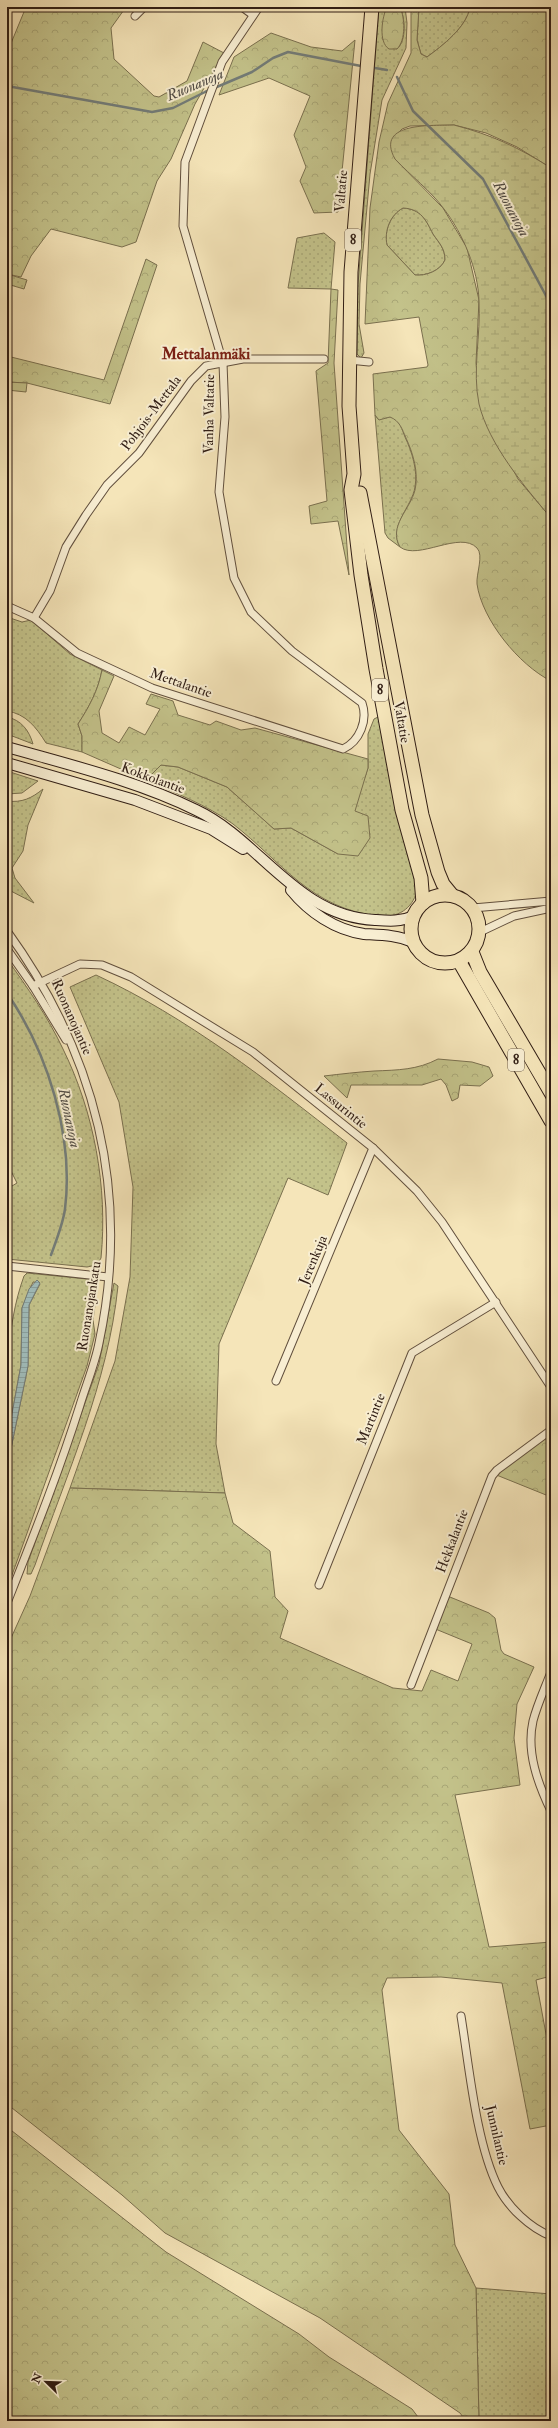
<svg xmlns="http://www.w3.org/2000/svg" width="558" height="2428" viewBox="0 0 558 2428" font-family="'IM FELL Double Pica',serif">
<defs>
<pattern id="grass-dots" width="8" height="8" patternUnits="userSpaceOnUse"><rect width="8" height="8" fill="#c3c28a"/><path d="M2 2h.1M6 6h.1" fill="none" stroke="#a8a676" stroke-width="1.8" stroke-linecap="round"/></pattern>
<pattern id="forest-crowns" width="20" height="18" patternUnits="userSpaceOnUse"><rect width="20" height="18" fill="#c3c28a"/><path d="M2 6a3 3 0 1 1 6 0M12 15a3 3 0 1 1 6 0" fill="none" stroke="#a8a676"/></pattern>
<pattern id="wetland-marsh" width="20" height="14" patternUnits="userSpaceOnUse"><rect width="20" height="14" fill="#c3c28a"/><path d="M1 5h8M5 5V1M11 12h8M15 12V8" fill="none" stroke="#a8a676"/></pattern>
<pattern id="water-rules" width="6" height="5" patternUnits="userSpaceOnUse"><rect width="6" height="5" fill="#a0bcba"/><path d="M0 2.5h6" fill="none" stroke="#8aa19f"/></pattern>
</defs>
<rect width="100%" height="100%" fill="#f5e5b9"/>
<filter id="stains"><feTurbulence type="fractalNoise" baseFrequency=".005" numOctaves="4"/><feColorMatrix values="0 0 0 0 .2 0 0 0 0 .09 0 0 0 0 .02 0 0 0 .5 -.17"/></filter>
<radialGradient id="worn" r=".72"><stop offset=".6" stop-color="#630" stop-opacity="0"/><stop offset="1" stop-color="#630" stop-opacity=".3"/></radialGradient>
<g fill="url(#grass-dots)" stroke="#7a704f">
<path d="M 379,7 L 387,7 L 383,24 L 383,40 L 397,49 C 407,40 405,18 400,7 L 405,7 L 407,23 L 406,48 L 382,100 L 370,174 L 360,284 L 359,324 L 364,353 L 361,358 L 357,354 L 358,285 Z"/>
<path d="M 419,7 L 470,7 C 467,27 442,46 427,57 L 421,54 L 417,40 Z"/>
<path d="M 403,208 C 421,209 426,220 433,234 C 439,243 445,248 445,260 C 440,271 426,276 415,275 L 387,245 C 384,231 390,215 403,208 Z"/>
<path d="M 324,233 L 335,242 L 331,289 L 288,288 L 297,238 Z"/>
<path d="M 7,274 L 27,280 L 24,289 L 7,284 Z"/>
<path d="M 375,415 L 378,419 C 383,419 387,416 392,417 C 400,420 402,430 405,437 C 412,452 418,471 415,487 C 412,507 388,526 400,547 L 388,538 L 385,533 Z"/>
<path d="M 7,617 L 22,622 L 31,620 L 70,654 L 102,670 C 98,691 89,707 78,724 L 82,736 L 82,752 L 46,743 C 36,727 26,714 7,711 Z"/>
<path d="M 380,716 L 417,891 C 412,909 398,918 379,916 C 311,909 282,862 233,824 C 207,805 175,793 146,780 L 161,765 L 178,767 L 227,787 L 274,829 L 291,828 L 338,854 L 368,768 L 368,734 L 374,719 Z"/>
<path d="M 7,717 C 21,720 29,730 33,744 L 7,734 Z"/>
<path d="M 7,771 L 38,781 L 22,793 L 7,794 Z"/>
<path d="M 43,789 L 28,825 L 23,851 L 12,868 L 15,878 L 34,903 L 7,889 L 7,801 C 22,803 32,798 43,789 Z"/>
<path d="M 7,959 C 27,987 48,1017 63,1049 C 94,1112 108,1187 101,1258 L 97,1265 L 87,1267 L 7,1259 L 7,1189 L 17,1183 L 10,1169 L 7,1170 Z"/>
<path d="M 96,975 C 187,1017 268,1081 347,1143 L 328,1195 L 288,1178 L 219,1344 L 216,1444 L 225,1493 L 70,1488 L 115,1361 L 130,1277 L 133,1187 L 119,1102 L 70,987 Z"/>
<path d="M 27,1273 L 87,1279 L 95,1283 L 97,1290 L 93,1320 L 95,1334 L 87,1366 L 7,1589 L 7,1468 L 28,1366 L 29,1305 L 40,1284 L 33,1282 L 22,1308 L 21,1365 L 7,1441 C 7,1386 5,1328 24,1276 Z"/>
<path d="M 114,1283 L 118,1286 C 108,1383 67,1473 35,1565 L 31,1574 L 27,1574 L 28,1562 L 99,1364 Z"/>
<path d="M 476,2288 L 551,2294 L 551,2421 L 479,2421 Z"/>
</g>
<g fill="url(#forest-crowns)" stroke="#7a704f" fill-rule="evenodd">
<path d="M 26,7 L 126,7 L 111,28 L 114,59 L 154,96 L 159,97 L 187,81 L 203,42 L 224,53 L 195,104 L 171,159 L 157,181 L 136,242 L 122,247 L 51,229 L 31,256 L 21,277 L 7,274 L 7,53 Z"/>
<path d="M 387,7 L 400,7 C 405,18 406,40 397,49 L 389,49 C 378,42 382,17 387,7 Z"/>
<path d="M 411,7 L 419,7 L 417,40 L 421,54 L 427,57 C 442,46 467,27 470,7 L 551,7 L 551,168 L 517,147 L 486,133 L 454,125 L 410,126 L 402,129 L 394,137 L 391,146 L 395,159 L 443,208 L 467,248 L 479,300 L 476,363 L 480,405 L 518,479 L 551,518 L 551,681 C 519,665 482,620 477,584 C 476,574 484,555 477,548 C 460,530 418,561 400,547 C 388,526 410,510 415,490 C 419,473 413,453 406,438 C 402,429 400,421 390,417 L 379,420 L 375,415 L 373,374 L 427,367 L 428,365 L 419,317 L 365,324 L 370,208 L 379,142 L 388,103 L 411,53 ZM 403,208 C 421,209 426,220 433,234 C 439,243 445,248 445,260 C 440,271 426,276 415,275 L 387,245 C 384,231 390,215 403,208 Z"/>
<path d="M 271,33 L 311,47 L 342,51 L 355,40 L 338,212 L 314,213 L 300,181 L 306,167 L 294,135 L 310,96 L 269,78 L 219,95 L 234,57 Z"/>
<path d="M 146,259 L 157,265 L 110,404 L 27,383 L 7,382 L 7,356 L 104,380 Z"/>
<path d="M 331,289 L 338,290 L 334,363 L 349,575 L 338,521 L 311,524 L 309,506 L 327,501 L 316,371 L 328,363 Z"/>
<path d="M 102,670 L 114,676 L 99,711 L 102,733 L 119,743 L 129,727 L 145,735 L 160,709 L 146,704 L 151,694 L 173,701 L 178,715 L 210,725 L 216,721 L 241,730 L 255,728 L 368,759 L 368,768 L 355,811 L 368,816 L 370,838 L 358,856 L 338,854 L 291,828 L 274,829 L 227,787 L 178,767 L 161,765 L 146,780 L 82,752 L 82,736 L 78,724 C 89,707 98,691 102,670 Z"/>
<path d="M 438,1059 L 472,1062 L 489,1067 L 493,1076 L 480,1086 L 460,1085 L 458,1098 L 452,1101 L 446,1085 L 441,1079 L 422,1085 L 351,1085 L 347,1098 L 324,1076 C 341,1074 358,1072 374,1071 C 398,1070 417,1070 438,1059 Z"/>
<path d="M 551,1432 L 551,1497 L 494,1474 Z"/>
<path d="M 70,1488 L 225,1493 L 233,1523 L 270,1551 L 275,1597 L 288,1611 L 280,1638 L 393,1688 L 422,1691 L 431,1670 L 458,1681 L 472,1644 L 433,1628 L 441,1608 L 450,1597 L 489,1613 L 495,1618 L 501,1650 L 504,1654 L 534,1667 L 517,1704 L 514,1738 L 520,1785 L 455,1795 L 489,1947 L 551,1942 L 551,1976 L 536,1980 L 551,2061 L 551,2125 L 530,2129 L 502,1983 L 441,1977 L 387,1978 L 382,1990 L 399,2130 L 449,2194 L 455,2245 L 476,2288 L 479,2421 L 466,2421 L 460,2413 L 320,2318 L 165,2233 L 122,2195 L 7,2104 L 7,1647 L 30,1596 Z"/>
<path d="M 7,2127 L 166,2252 L 299,2334 L 329,2357 L 412,2409 L 421,2421 L 7,2421 Z"/>
</g>
<path fill="url(#wetland-marsh)" stroke="#7a704f" d="M 454,125 C 492,135 518,147 551,168 L 551,518 C 525,487 489,445 479,404 C 472,370 481,335 479,301 C 478,269 463,234 444,209 C 431,191 411,176 395,159 C 374,121 434,126 454,125 Z"/>
<path fill="#c3c28a" stroke="#7a704f" d="M 7,382 L 27,383 L 26,392 L 7,390 Z"/>
<path fill="url(#water-rules)" stroke="#737c78" d="M 37,1280 L 40,1283 L 29,1305 L 28,1366 L 7,1468 L 7,1441 L 21,1365 L 22,1308 L 29,1289 Z"/>
<g fill="none" stroke-linecap="round" stroke-linejoin="round">
<g stroke="#737c78" stroke-width="2.5">
<path d="M 375,68 L 387,70"/>
<path d="M 397,77 L 413,111 L 483,179 L 551,305"/>
<path d="M 7,86 L 152,112 L 173,108 L 205,92 L 252,72 L 273,58 L 288,52 L 361,66"/>
<path d="M 7,993 C 48,1053 74,1136 65,1209 C 63,1224 56,1241 51,1255"/>
</g>
<g stroke="#614f3d" stroke-width="9">
<g id="street">
<path d="M 242,7 L 253,15"/>
<path d="M 135,16 L 144,7"/>
<path d="M 349,360 L 369,362"/>
<path d="M 7,606 L 34,618 L 77,653 L 152,688 L 343,749 C 360,741 368,720 362,703 L 292,651 L 251,612 L 234,578 L 219,492 L 225,417 L 223,363 L 183,226 L 185,162 L 222,62 L 259,7"/>
<path d="M 34,618 L 50,591 L 66,547 L 86,515 L 107,485 L 139,453 L 191,381 L 206,366 L 243,359 L 324,359"/>
<path d="M 473,908 L 551,901"/>
<path d="M 7,931 C 96,1054 131,1193 99,1343 C 95,1364 86,1385 80,1405 C 59,1472 33,1537 7,1603"/>
<path d="M 480,932 L 514,916 L 551,908"/>
<path d="M 7,949 L 33,986 L 66,1040"/>
<path d="M 33,986 L 80,964 L 102,965 L 131,977 L 253,1052 L 373,1148 L 417,1191 L 442,1222 L 551,1387"/>
<path d="M 7,1266 L 108,1277"/>
<path d="M 276,1381 L 373,1148"/>
<path d="M 319,1585 L 412,1353 L 496,1302"/>
<path d="M 551,1672 C 545,1688 537,1705 533,1721 C 526,1752 538,1784 551,1811"/>
<path d="M 411,1685 L 492,1476 L 497,1470 L 551,1430"/>
<path d="M 461,2016 C 469,2065 476,2143 498,2187 C 508,2207 530,2228 551,2236"/>
</g>
</g>
<g stroke="#301d14" stroke-width="12">
<g id="secondary">
<path d="M 7,747 C 70,765 137,781 196,810 C 260,840 297,917 375,920 C 389,921 400,922 414,916"/>
<path d="M 7,763 L 135,800 L 211,829 L 243,849"/>
<path d="M 291,890 C 309,912 335,930 364,934 C 381,935 397,935 413,942"/>
</g>
</g>
<g stroke="#301d14" stroke-width="15">
<g id="highway">
<path d="M 372,7 L 351,272 L 349,406 L 354,474 L 351,490 L 361,575 L 376,669 L 402,810 L 421,878 L 423,903"/>
<path d="M 360,493 L 422,815 L 438,872 L 443,884 L 452,895"/>
<circle cx="445" cy="929" r="34"/>
<path d="M 472,952 L 480,972 L 551,1093"/>
<path d="M 459,961 L 551,1121"/>
</g>
</g>
<use href="#street" stroke="#f8eed2" stroke-width="7"/>
<use href="#secondary" stroke="#f8eed2" stroke-width="10"/>
<use href="#highway" stroke="#f5e5b9" stroke-width="13"/>
</g>
<g text-anchor="middle" dominant-baseline="central" stroke-width="4" stroke-linejoin="round" paint-order="stroke">
<g fill="#f8eed2" stroke="#6c5c4d" stroke-width="1">
<rect x="345" y="229" width="16" height="22" rx="3"/>
<rect x="372" y="679" width="16" height="22" rx="3"/>
<rect x="508" y="1049" width="16" height="22" rx="3"/>
</g>
<g font-size="13" font-weight="bold" fill="#301d14">
<text x="353" y="240">8</text>
<text x="380" y="690">8</text>
<text x="516" y="1060">8</text>
</g>
<g font-size="14" fill="#301d14" stroke="#f8eed2">
<text transform="translate(341 191) rotate(-85)">Valtatie</text>
<text transform="translate(151 413) rotate(-53)">Pohjois-Mettala</text>
<text transform="translate(209 414) rotate(-89)">Vanha Valtatie</text>
<text transform="translate(181 683) rotate(19)">Mettalantie</text>
<text transform="translate(402 722) rotate(80)">Valtatie</text>
<text transform="translate(153 778) rotate(20)">Kokkolantie</text>
<text transform="translate(72 1017) rotate(66)">Ruonanojantie</text>
<text transform="translate(341 1106) rotate(39)">Lassurintie</text>
<text transform="translate(313 1260) rotate(-67)">Jerenkuja</text>
<text transform="translate(89 1306) rotate(-81)">Ruonanojankatu</text>
<text transform="translate(371 1419) rotate(-68)">Martintie</text>
<text transform="translate(452 1541) rotate(-69)">Hekkalantie</text>
<text transform="translate(497 2135) rotate(77)">Junnilantie</text>
</g>
<g font-size="15" font-style="italic" fill="#524d46" stroke="#f8eed2">
<text transform="translate(195 85) rotate(-23)">Ruonanoja</text>
<text transform="translate(511 209) rotate(62)">Ruonanoja</text>
<text transform="translate(69 1118) rotate(78)">Ruonanoja</text>
</g>
<g font-size="16" font-weight="bold" fill="#7a1f14" stroke="#f8eed2">
<text x="206" y="354">Mettalanmäki</text>
</g>
</g>
<rect width="558" height="2428" fill="none" stroke="#f5e5b9" stroke-width="24"/>
<rect x="8" y="8" width="542" height="2412" fill="none" stroke="#301d14" stroke-width="2"/>
<rect x="12" y="12" width="534" height="2404" fill="none" stroke="#301d14"/>
<g transform="translate(46 2382) rotate(293)" stroke="#f8eed2" stroke-width="3" paint-order="stroke">
<path d="M0-3L7 15L0 10L-7 15Z" fill="#301d14"/>
<text y="-6" font-size="11" font-weight="bold" text-anchor="middle" fill="#301d14">N</text>
</g>
<rect width="100%" height="100%" filter="url(#stains)"/>
<rect width="100%" height="100%" fill="url(#worn)"/>
</svg>
